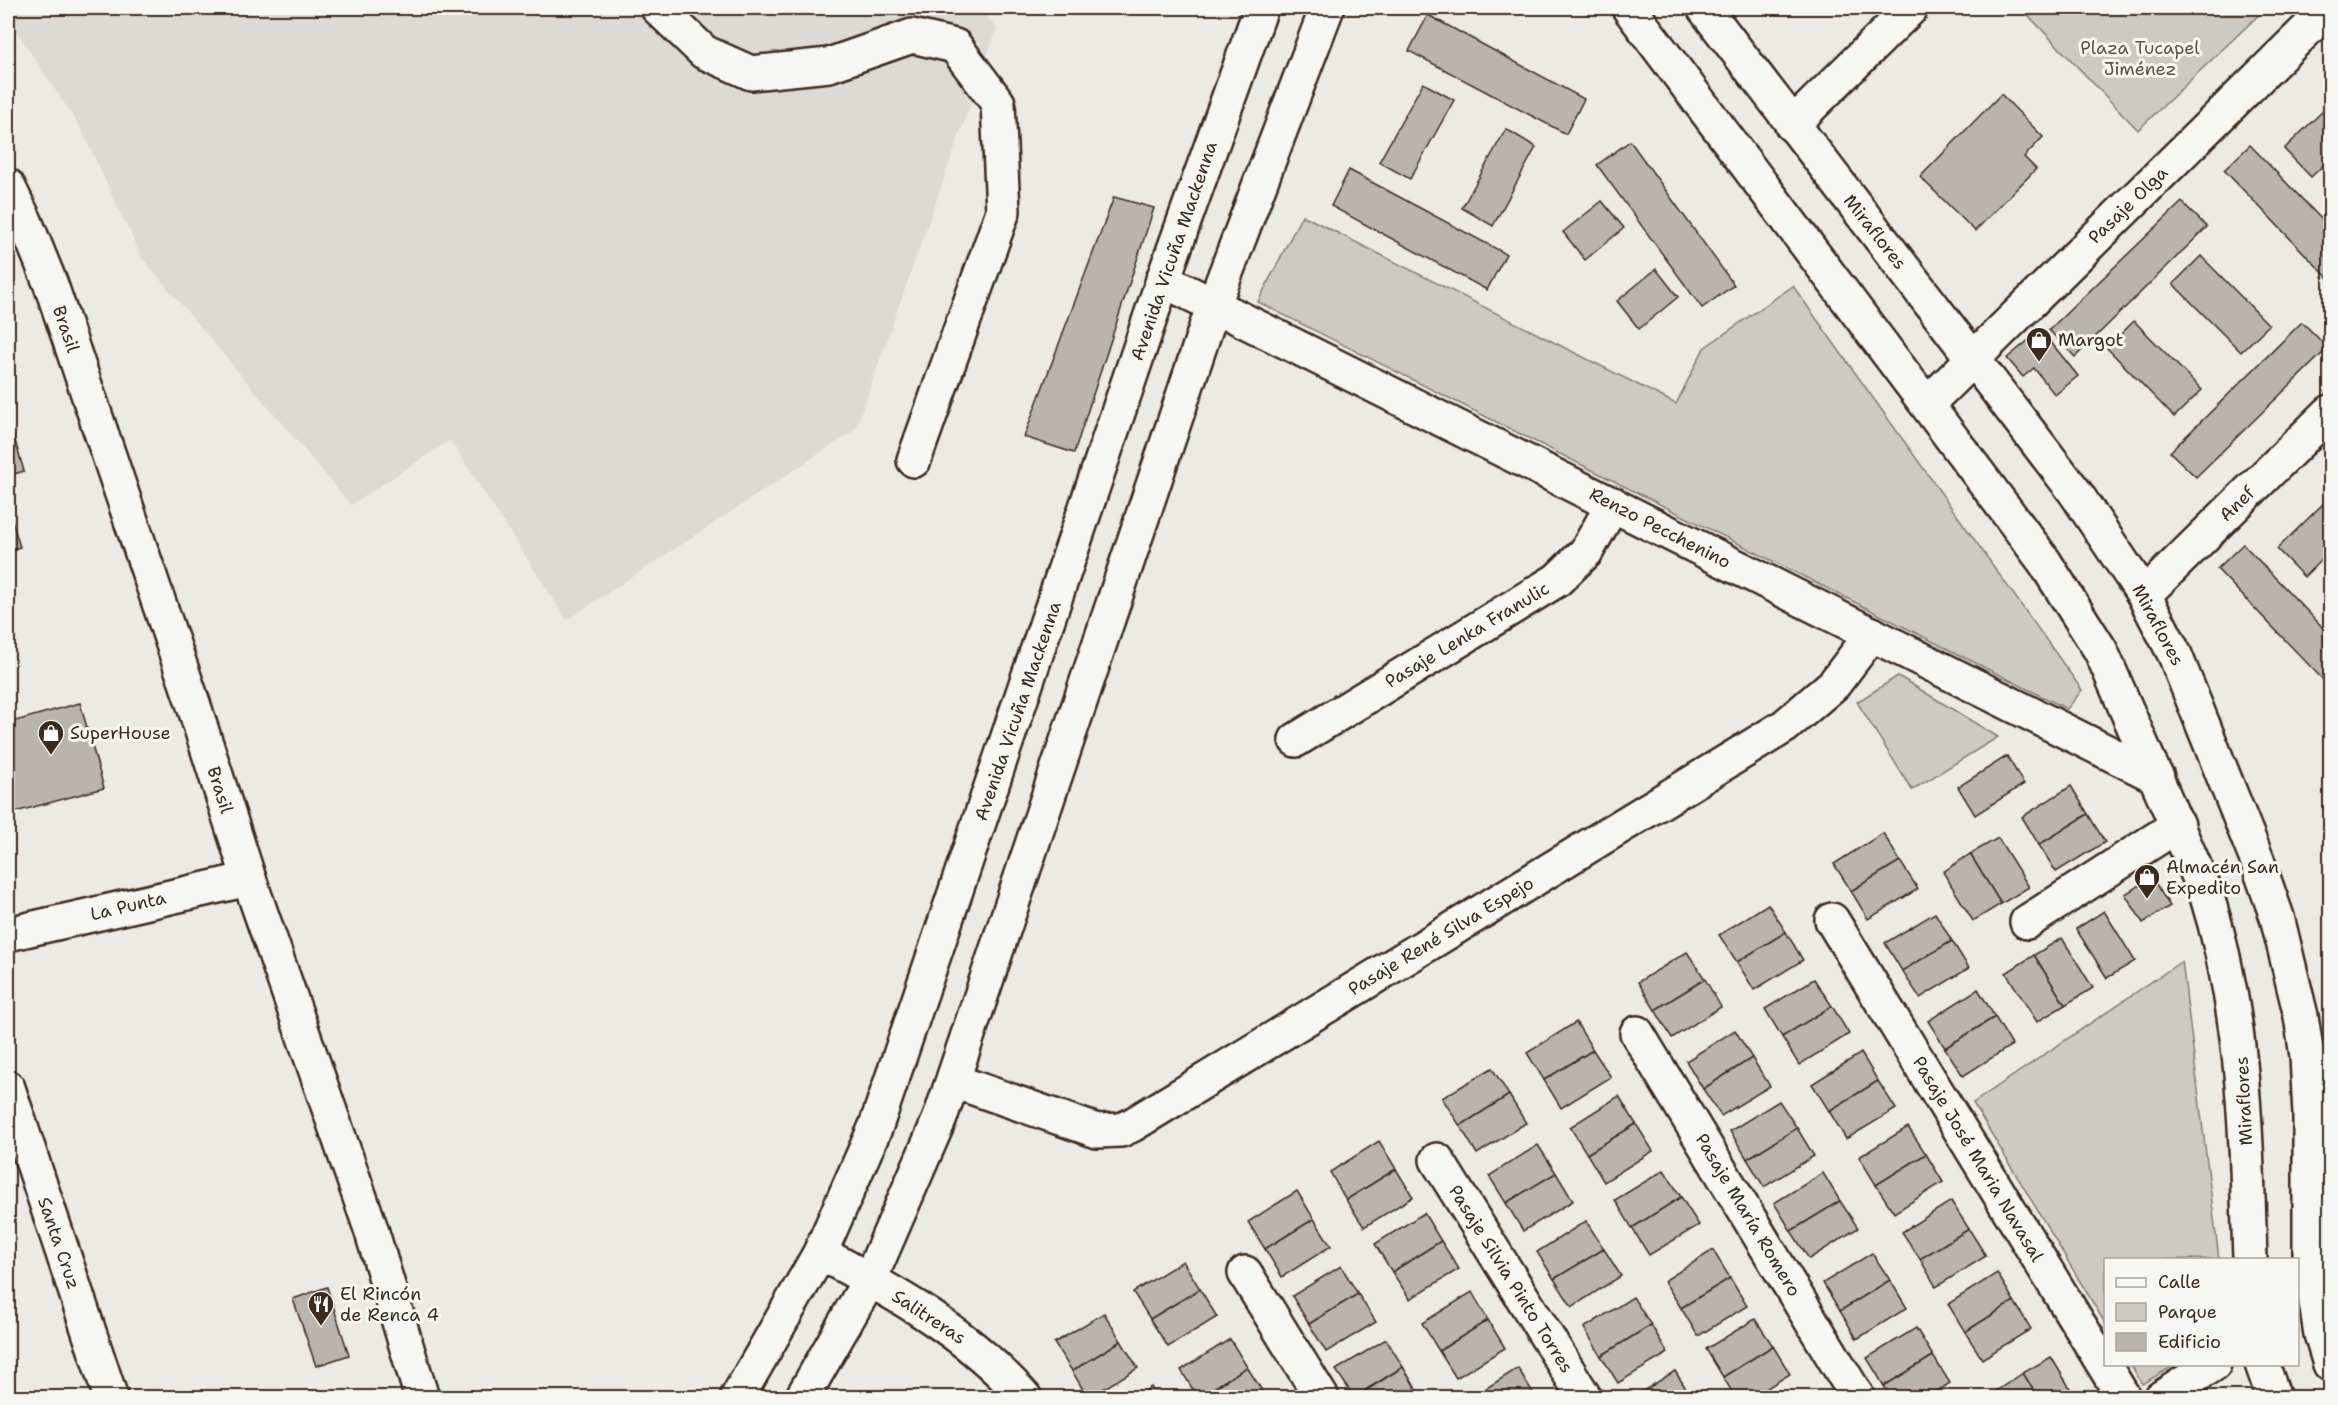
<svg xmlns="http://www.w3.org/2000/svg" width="2338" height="1405" viewBox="0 0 2338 1405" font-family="'Shantell Sans',sans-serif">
<rect width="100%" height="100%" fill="#ebeae5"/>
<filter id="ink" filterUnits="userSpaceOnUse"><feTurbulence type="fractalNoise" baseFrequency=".0167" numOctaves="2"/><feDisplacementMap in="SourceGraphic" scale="12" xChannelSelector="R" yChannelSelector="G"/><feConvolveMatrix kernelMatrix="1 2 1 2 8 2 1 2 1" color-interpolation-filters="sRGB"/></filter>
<g filter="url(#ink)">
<path fill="#dcdad4" d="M 8,8 L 981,8 L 997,29 L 855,430 L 567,620 L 450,440 L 351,505 L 142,258 L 80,127 L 8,19 Z"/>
<g fill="#cdcac4" stroke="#847a71" stroke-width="1.5">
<path d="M 2021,8 L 2266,8 L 2138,130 Z"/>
<path d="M 1302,215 L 1676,404 L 1704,348 L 1793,286 L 2082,690 L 2067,709 L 1258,302 Z"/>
<path d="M 1898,676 L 1998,737 L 1912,790 L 1857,702 Z"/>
<path d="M 2182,961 L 2219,1259 L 2106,1260 L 2105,1323 L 1973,1103 Z"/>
<path d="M 2131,1365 L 2175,1365 L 2142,1384 Z"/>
</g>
<g fill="#bab4ae" stroke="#3b2a1e" stroke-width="1.5">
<path d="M 1428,15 L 1584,99 L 1566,134 L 1409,51 Z"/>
<path d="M 1423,83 L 1454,100 L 1410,179 L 1379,162 Z"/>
<path d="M 2001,94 L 2043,137 L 2024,157 L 2036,169 L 1975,231 L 1920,177 Z"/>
<path d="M 2330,104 L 2330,159 L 2311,177 L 2284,149 Z"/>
<path d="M 1506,129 L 1536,147 L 1493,226 L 1462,208 Z"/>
<path d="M 1630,141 L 1734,285 L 1702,308 L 1597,165 Z"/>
<path d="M 2250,145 L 2330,228 L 2330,280 L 2224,170 Z"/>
<path d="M 1349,170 L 1506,254 L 1487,290 L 1331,206 Z"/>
<path d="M 1114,197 L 1154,208 L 1074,453 L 1024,437 Z"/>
<path d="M 1602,201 L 1624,228 L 1585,260 L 1563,232 Z"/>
<path d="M 2182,202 L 2207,227 L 2075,357 L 2049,330 Z"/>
<path d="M 2201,256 L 2269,325 L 2241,352 L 2173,284 Z"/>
<path d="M 1656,269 L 1678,297 L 1639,329 L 1617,301 Z"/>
<path d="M 2134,321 L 2202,390 L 2174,417 L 2107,348 Z"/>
<path d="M 2302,322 L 2328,348 L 2196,477 L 2170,452 Z"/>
<path d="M 2041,330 L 2078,376 L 2055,395 L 2034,368 L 2023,377 L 2007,358 Z"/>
<path d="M 8,417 L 24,471 L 8,476 Z"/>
<path d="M 2330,497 L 2330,551 L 2304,577 L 2277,549 Z"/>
<path d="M 8,507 L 20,547 L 8,551 Z"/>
<path d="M 2243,544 L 2330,635 L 2330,687 L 2217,569 Z"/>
<path d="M 80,703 L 104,788 L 8,814 L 8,723 Z"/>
<path d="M 2007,756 L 2024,784 L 1975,815 L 1958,787 Z"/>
<path d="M 2071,786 L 2088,814 L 2039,845 L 2022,817 Z"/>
<path d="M 2088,814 L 2105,842 L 2056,872 L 2039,845 Z"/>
<path d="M 1883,833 L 1900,861 L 1851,891 L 1834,864 Z"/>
<path d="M 1998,838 L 2029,887 L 2001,904 L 1970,854 Z"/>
<path d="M 1970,854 L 2001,904 L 1973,921 L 1943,872 Z"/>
<path d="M 1900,861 L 1918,889 L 1868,919 L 1851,891 Z"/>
<path d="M 2152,878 L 2170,906 L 2143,923 L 2125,894 Z"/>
<path d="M 1768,904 L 1786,932 L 1737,962 L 1719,935 Z"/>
<path d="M 2104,911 L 2135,961 L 2107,978 L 2076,929 Z"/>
<path d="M 1935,913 L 1952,941 L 1902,971 L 1885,943 Z"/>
<path d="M 1786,932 L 1803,960 L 1754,990 L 1737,962 Z"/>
<path d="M 2062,938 L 2093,988 L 2065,1005 L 2034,955 Z"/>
<path d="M 1952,941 L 1969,968 L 1920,998 L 1902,971 Z"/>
<path d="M 1687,952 L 1705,979 L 1655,1010 L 1638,982 Z"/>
<path d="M 2034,955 L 2065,1005 L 2037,1022 L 2006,973 Z"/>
<path d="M 1705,979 L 1721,1007 L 1672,1038 L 1655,1010 Z"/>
<path d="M 1814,979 L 1832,1006 L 1782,1037 L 1765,1009 Z"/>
<path d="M 1978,989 L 1995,1017 L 1945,1048 L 1928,1021 Z"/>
<path d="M 1832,1006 L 1849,1034 L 1799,1065 L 1782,1037 Z"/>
<path d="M 1995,1017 L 2012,1045 L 1963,1076 L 1945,1048 Z"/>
<path d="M 1576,1022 L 1593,1050 L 1544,1080 L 1527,1053 Z"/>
<path d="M 1735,1030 L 1752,1058 L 1703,1089 L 1686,1061 Z"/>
<path d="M 1593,1050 L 1611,1077 L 1561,1108 L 1544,1080 Z"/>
<path d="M 1861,1053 L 1878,1081 L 1829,1111 L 1812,1084 Z"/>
<path d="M 1752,1058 L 1770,1086 L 1721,1116 L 1703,1089 Z"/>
<path d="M 1492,1068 L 1509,1095 L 1460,1126 L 1442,1098 Z"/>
<path d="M 1878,1081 L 1896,1109 L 1846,1139 L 1829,1111 Z"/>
<path d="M 1509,1095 L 1526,1123 L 1477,1154 L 1460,1126 Z"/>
<path d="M 1619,1096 L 1636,1124 L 1587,1154 L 1570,1127 Z"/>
<path d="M 1779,1101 L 1797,1128 L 1747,1159 L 1730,1131 Z"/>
<path d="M 1636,1124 L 1653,1151 L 1604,1182 L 1587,1154 Z"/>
<path d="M 1908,1127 L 1926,1154 L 1876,1185 L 1859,1157 Z"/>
<path d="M 1797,1128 L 1814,1156 L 1764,1187 L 1747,1159 Z"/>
<path d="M 1379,1141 L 1396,1169 L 1346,1200 L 1330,1172 Z"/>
<path d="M 1538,1145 L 1556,1173 L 1506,1203 L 1489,1176 Z"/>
<path d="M 1926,1154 L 1943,1182 L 1894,1213 L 1876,1185 Z"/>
<path d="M 1396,1169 L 1413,1197 L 1364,1227 L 1346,1200 Z"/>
<path d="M 1664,1170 L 1681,1197 L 1632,1228 L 1615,1200 Z"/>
<path d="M 1556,1173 L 1573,1201 L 1523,1231 L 1506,1203 Z"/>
<path d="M 1823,1173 L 1840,1201 L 1791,1231 L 1774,1203 Z"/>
<path d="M 1297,1191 L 1314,1219 L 1265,1249 L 1248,1222 Z"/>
<path d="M 1681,1197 L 1699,1225 L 1649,1255 L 1632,1228 Z"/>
<path d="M 1840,1201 L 1858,1228 L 1809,1259 L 1791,1231 Z"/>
<path d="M 1951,1201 L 1969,1229 L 1920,1259 L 1902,1232 Z"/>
<path d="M 1424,1213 L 1441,1241 L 1392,1272 L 1375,1244 Z"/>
<path d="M 1314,1219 L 1331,1246 L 1282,1277 L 1265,1249 Z"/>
<path d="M 1586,1221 L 1604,1249 L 1554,1279 L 1537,1252 Z"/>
<path d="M 1969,1229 L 1986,1256 L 1936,1287 L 1920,1259 Z"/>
<path d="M 1441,1241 L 1459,1269 L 1410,1299 L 1392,1272 Z"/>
<path d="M 1604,1249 L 1621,1276 L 1572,1307 L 1554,1279 Z"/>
<path d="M 1713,1250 L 1730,1278 L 1681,1308 L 1664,1281 Z"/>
<path d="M 1872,1253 L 1890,1280 L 1840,1311 L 1823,1283 Z"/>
<path d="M 1183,1261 L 1200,1289 L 1150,1319 L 1133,1292 Z"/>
<path d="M 1341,1266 L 1358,1294 L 1309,1324 L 1292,1296 Z"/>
<path d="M 1997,1273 L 2014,1301 L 1965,1332 L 1948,1304 Z"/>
<path d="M 1730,1278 L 1747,1306 L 1698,1336 L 1681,1308 Z"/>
<path d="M 1890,1280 L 1907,1308 L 1857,1339 L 1840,1311 Z"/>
<path d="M 327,1287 L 349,1355 L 316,1366 L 293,1299 Z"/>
<path d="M 1200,1289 L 1217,1317 L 1168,1347 L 1150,1319 Z"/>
<path d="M 1472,1292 L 1488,1320 L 1439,1351 L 1422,1323 Z"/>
<path d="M 1358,1294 L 1376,1322 L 1326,1352 L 1309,1324 Z"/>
<path d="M 1633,1297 L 1651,1325 L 1601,1356 L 1584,1328 Z"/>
<path d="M 2014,1301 L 2031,1329 L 1982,1359 L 1965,1332 Z"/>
<path d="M 1104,1313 L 1121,1341 L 1072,1371 L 1054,1343 Z"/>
<path d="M 1755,1319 L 1773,1346 L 1723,1377 L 1706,1349 Z"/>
<path d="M 1488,1320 L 1505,1348 L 1456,1378 L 1439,1351 Z"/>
<path d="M 1651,1325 L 1668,1353 L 1618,1383 L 1601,1356 Z"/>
<path d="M 1916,1328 L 1933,1356 L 1884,1386 L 1867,1358 Z"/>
<path d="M 1230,1339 L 1247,1367 L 1198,1398 L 1181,1370 Z"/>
<path d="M 1386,1339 L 1403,1367 L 1354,1397 L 1336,1370 Z"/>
<path d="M 1121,1341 L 1138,1368 L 1088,1398 L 1072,1371 Z"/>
<path d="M 1773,1346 L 1790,1374 L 1751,1398 L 1736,1398 L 1723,1377 Z"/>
<path d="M 1933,1356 L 1950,1383 L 1927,1398 L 1891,1398 L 1884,1386 Z"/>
<path d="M 2051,1357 L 2076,1398 L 2038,1398 L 2023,1373 Z"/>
<path d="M 1247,1367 L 1265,1395 L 1260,1398 L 1198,1398 Z"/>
<path d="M 1403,1367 L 1420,1395 L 1416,1398 L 1354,1398 Z"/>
<path d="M 1518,1368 L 1535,1396 L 1471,1398 Z"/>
<path d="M 1675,1371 L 1692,1398 L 1632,1398 Z"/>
<path d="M 2023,1373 L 2038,1398 L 2000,1398 L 1996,1391 Z"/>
<path d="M 1151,1387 L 1158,1398 L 1134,1398 Z"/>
</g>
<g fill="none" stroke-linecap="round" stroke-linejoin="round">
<g stroke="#3b2a1e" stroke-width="38">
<g id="minor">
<path d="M 658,8 L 704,52 L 751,73 L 829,65 L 912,36 L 955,46 L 998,103 L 1003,211 L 914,460"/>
<path d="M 1792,125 L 1911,8"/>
<path d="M 1163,280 L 2157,777"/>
<path d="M 1927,404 L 2329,8"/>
<path d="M 2144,595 L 2330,412"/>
<path d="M 1296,740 L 1557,580 L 1586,552 L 1613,504"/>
<path d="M 1832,920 L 2124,1398"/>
<path d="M 2027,922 L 2178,825"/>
<path d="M 8,934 L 249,879"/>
<path d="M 1637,1033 L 1858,1398"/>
<path d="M 954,1081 L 1097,1131 L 1121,1130 L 1132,1125 L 1785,726 L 1834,684 L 1872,634"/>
<path d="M 8,1088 L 111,1398"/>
<path d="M 1437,1160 L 1585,1398"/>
<path d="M 820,1253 C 896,1293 968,1333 1025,1398"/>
<path d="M 1245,1273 L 1322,1398"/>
<path d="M 737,1398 L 820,1253 L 876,1126 L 1163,280 L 1261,8"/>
<path d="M 802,1398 L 870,1279 L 940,1118 L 1214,304 L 1327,8"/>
<path d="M 2161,1398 L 2214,1364"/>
</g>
</g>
<g stroke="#3b2a1e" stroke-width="38">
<g id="major">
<path d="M 1629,8 L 2044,561 L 2101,651 L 2206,893 C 2245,1017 2246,1132 2250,1260"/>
<path d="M 1704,8 L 2075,492 L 2144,595 L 2175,655 L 2257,860 L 2277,917 L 2301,1016 L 2307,1056 L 2310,1115 L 2310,1264 L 2321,1334 L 2330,1364"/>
<path d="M 8,186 L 25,221 L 51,285 L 193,703 L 249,879 L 371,1229 L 422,1398"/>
<path d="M 2262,1364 L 2274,1398"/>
</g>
</g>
<use href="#minor" stroke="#f6f6f2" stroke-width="33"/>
<use href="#major" stroke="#f6f6f2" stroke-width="33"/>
</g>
</g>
<defs>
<g id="shop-pin" transform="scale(1.35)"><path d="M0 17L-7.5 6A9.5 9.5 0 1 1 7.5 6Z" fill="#3b2a1e" stroke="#f6f6f2"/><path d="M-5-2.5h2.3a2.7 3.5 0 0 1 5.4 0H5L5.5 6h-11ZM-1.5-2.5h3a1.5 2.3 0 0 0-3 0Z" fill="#fff"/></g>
<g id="restaurant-pin" transform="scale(1.35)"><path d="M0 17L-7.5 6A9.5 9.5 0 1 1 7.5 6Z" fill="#3b2a1e" stroke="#f6f6f2"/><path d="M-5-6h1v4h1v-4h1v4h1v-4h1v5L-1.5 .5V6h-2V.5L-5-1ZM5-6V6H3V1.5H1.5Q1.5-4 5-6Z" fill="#fff"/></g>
</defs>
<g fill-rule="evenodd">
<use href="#shop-pin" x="2039" y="340"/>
<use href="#shop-pin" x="51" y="733"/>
<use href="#shop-pin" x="2147" y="877"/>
<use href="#restaurant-pin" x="321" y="1304"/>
</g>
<g text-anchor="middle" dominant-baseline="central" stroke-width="6" stroke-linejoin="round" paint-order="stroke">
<g font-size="18" fill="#605248" stroke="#f6f6f2">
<text x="2140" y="48">Plaza Tucapel<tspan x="2140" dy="21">Jiménez</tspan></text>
</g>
<g font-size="18" fill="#3b2a1e" stroke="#f6f6f2">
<text transform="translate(2128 205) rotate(-44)">Pasaje Olga</text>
<text transform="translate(1875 232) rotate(52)">Miraflores</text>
<text transform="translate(1174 251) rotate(-71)">Avenida Vicuña Mackenna</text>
<text transform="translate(66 329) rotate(71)">Brasil</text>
<text transform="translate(2237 504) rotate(-44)">Anef</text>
<text transform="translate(1660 528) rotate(27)">Renzo Pecchenino</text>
<text transform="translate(2158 625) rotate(62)">Miraflores</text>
<text transform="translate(1467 635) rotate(-31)">Pasaje Lenka Franulic</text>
<text transform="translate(1018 711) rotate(-71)">Avenida Vicuña Mackenna</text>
<text transform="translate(220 790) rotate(72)">Brasil</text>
<text transform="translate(128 906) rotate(-13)">La Punta</text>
<text transform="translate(1441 936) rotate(-31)">Pasaje René Silva Espejo</text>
<text transform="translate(2244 1101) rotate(-93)">Miraflores</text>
<text transform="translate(1978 1159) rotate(59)">Pasaje José Maria Navasal</text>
<text transform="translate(1748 1215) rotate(59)">Pasaje María Romero</text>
<text transform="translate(59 1243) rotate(71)">Santa Cruz</text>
<text transform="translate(1511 1279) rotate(58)">Pasaje Silvia Pinto Torres</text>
<text transform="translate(929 1317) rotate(33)">Salitreras</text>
</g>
<g font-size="18" fill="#3b2a1e" stroke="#f6f6f2" text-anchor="start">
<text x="2058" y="340">Margot</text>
<text x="70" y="733">SuperHouse</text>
<text x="2166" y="867">Almacén San<tspan x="2166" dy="21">Expedito</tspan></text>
<text x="340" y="1294">El Rincón<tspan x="340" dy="21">de Renca 4</tspan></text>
</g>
</g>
<rect width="2338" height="1405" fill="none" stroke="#f6f6f2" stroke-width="30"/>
<rect x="15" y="15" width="2308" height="1375" fill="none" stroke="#3b2a1e" stroke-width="2" filter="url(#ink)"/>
<rect x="2104" y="1258" width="195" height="108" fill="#f6f6f2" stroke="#aba49d" stroke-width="1.5"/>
<rect x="2116" y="1278" width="30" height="9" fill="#f6f6f2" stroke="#aba49d" stroke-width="1.5"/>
<text x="2158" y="1288" font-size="18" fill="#3b2a1e">Calle</text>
<rect x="2116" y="1303" width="30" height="18" fill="#cdcac4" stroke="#aba49d" stroke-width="1.5"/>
<text x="2158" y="1318" font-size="18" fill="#3b2a1e">Parque</text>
<rect x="2116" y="1333" width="30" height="18" fill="#bab4ae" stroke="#aba49d" stroke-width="1.5"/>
<text x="2158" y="1348" font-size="18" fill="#3b2a1e">Edificio</text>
</svg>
